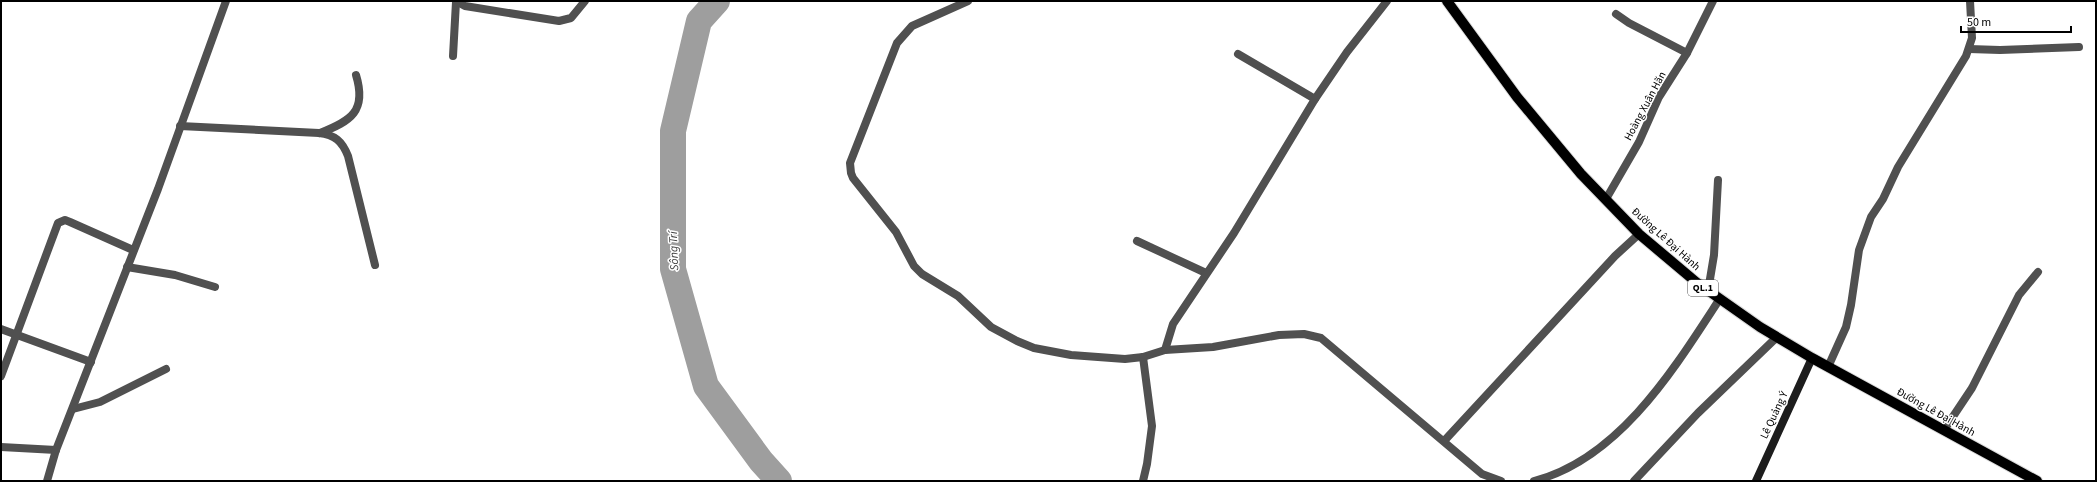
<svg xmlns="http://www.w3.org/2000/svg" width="2097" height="482" viewBox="0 0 2097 482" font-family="'Source Sans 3',sans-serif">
<rect width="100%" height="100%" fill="#fff"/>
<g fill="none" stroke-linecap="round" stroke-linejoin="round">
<path stroke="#9e9e9e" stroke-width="26" d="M 717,1 L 699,21 L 673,131 L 673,269 L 706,386 L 761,461 L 779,481"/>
<g stroke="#dbdbdb" stroke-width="12">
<path id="primary" d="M 1447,1 L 1517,97 L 1581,174 L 1639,234 L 1696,282 L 1760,327 L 1812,358 L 2037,481"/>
</g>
<path stroke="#505050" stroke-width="8" d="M 1634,481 L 1698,413 L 1777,337"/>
<g stroke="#505050" stroke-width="8">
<path d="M 456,1 L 465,6 L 559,21 L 571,18 L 585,1"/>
<path d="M 968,1 L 912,26 L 897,43 L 850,163 L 851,173 L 853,178 L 896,232 L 914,266 L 922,274 L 958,296 L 991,327 L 1017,341 L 1034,348 L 1071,355 L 1125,359 L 1143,357 L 1165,350 L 1213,347 L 1279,335 L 1304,334 L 1321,338 L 1482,474 L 1501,481"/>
<path d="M 1616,14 L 1629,23 L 1687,53"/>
<path d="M 1969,49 L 2000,50 L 2079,47"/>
<path d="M 1238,54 L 1315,99"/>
<path d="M 453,56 L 456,2"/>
<path d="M 180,126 L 319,133 C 335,135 342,141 348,156 L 375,265"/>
<path d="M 320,133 C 351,121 367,111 356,75"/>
<path d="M 1606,199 L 1639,142 L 1659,97 L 1687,53 L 1713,1"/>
<path d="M 1137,241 L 1206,273"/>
<path d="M 127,267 L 175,275 L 215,287"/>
<path d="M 1708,291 L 1714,255 L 1718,180"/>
<path d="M 1,329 L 91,362"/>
<path d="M 1165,350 L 1173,324 L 1234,233 L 1315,99 L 1347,52 L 1387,1"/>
<path d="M 1828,367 L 1846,327 L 1851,305 L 1859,250 L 1871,217 L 1883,199 L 1898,167 L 1966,56 L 1972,38 L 1970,1"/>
<path d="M 1,376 L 58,223 L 65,220 L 70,222 L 133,250"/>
<path d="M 73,409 L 100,402 L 166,369"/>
<path d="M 1944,430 L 1972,388 L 2019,295 L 2038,272"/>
<path d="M 1445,440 L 1615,256 L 1639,234"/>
<path d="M 1,447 L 56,450"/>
<path d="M 1143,481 L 1147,464 L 1152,426 L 1143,357"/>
<path d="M 1534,481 C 1619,459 1674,369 1719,300"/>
</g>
<path stroke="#505050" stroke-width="8" d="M 47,481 L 56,450 L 158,189 L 226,1"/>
<path stroke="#1d1d1d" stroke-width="8" d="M 1756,481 L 1812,358"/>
<use href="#primary" stroke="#000" stroke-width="10"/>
</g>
<g text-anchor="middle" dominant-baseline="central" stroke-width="3" stroke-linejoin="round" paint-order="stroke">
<rect fill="#fff" stroke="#4c4c4c" stroke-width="1" x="1688" y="280" width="30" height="16" rx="3"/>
<g font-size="10" font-weight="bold" fill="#000">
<text x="1703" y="288">QL.1</text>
</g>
<g font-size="11" fill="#000" stroke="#fff">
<text transform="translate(1645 106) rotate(-62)">Hoàng Xuân Hãn</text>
<text transform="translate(1666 239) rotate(42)">Đường Lê Đại Hành</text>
<text transform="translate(1936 412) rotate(29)">Đường Lê Đại Hành</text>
<text transform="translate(1774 415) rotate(-65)">Lê Quảng Ý</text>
</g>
<g font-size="12" font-style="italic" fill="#3f3f3f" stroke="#fff">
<text transform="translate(674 251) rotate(-92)">Sông Trí</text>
</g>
</g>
<rect width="2097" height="482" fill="none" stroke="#000000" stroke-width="4"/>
<path d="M1961 26v6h110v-6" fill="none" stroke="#000000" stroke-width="2"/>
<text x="1967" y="26" font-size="12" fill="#000000" stroke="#ffffff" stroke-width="3" paint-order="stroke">50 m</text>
</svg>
